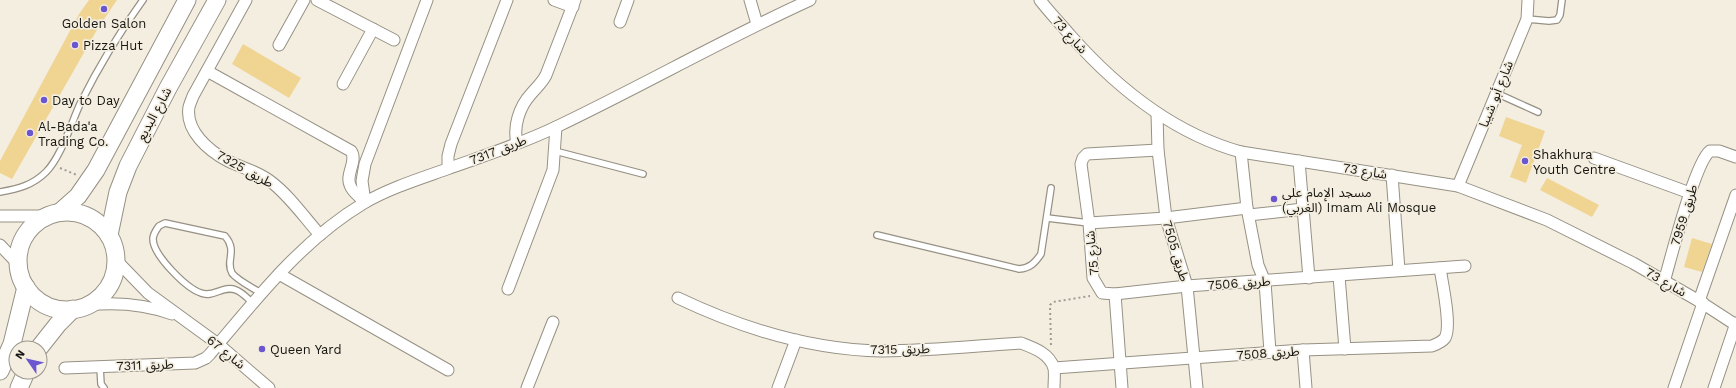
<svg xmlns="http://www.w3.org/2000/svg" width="1736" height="388" viewBox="0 0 1736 388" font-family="'Work Sans','Noto Sans Arabic',sans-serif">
<rect width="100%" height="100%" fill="#f4eee1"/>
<g fill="#f0d492">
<path d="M 89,0 L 117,0 L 98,28 L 12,179 L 0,173 L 0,161 L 79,14 Z"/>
<path d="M 243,44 L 301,78 L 289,98 L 232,64 Z"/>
<path d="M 1506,117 L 1545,131 L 1526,183 L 1510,177 L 1522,145 L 1499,136 Z"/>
<path d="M 1547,178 L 1599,205 L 1592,217 L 1540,190 Z"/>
<path d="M 1692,238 L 1712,244 L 1702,272 L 1684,267 Z"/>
</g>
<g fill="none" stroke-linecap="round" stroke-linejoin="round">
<g stroke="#969184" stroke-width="8">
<g id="lane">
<path d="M 1527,19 L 1549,21 L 1557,20 L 1560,15 L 1562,0"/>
<path d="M 1496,93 L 1538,112"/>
<path d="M 555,151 L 643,174"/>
<path d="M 0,192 C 18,189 33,185 46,172 C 61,157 71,124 80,104 C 98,68 119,33 143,0"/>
<path d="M 1047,218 L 1089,223"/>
<path d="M 877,235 L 1019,269 C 1030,268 1035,263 1041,254 L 1051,188"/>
<path d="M 253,303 C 248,299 242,292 236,290 C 223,285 213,298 201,293 C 186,288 153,255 153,239 C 153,234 156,230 159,226 L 165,223 L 225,236 C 238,251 225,261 232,273 C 236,279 254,289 261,293"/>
<path d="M 100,367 L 101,384 L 104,388"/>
</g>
</g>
<g stroke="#969184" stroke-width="13">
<g id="street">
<path d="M 246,0 L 193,96 C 192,99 190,103 189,107 C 185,131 209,151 228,161 C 242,168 257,171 270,181 C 289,195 304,217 320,235"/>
<path d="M 317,0 L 394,40"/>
<path d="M 554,0 L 573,7"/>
<path d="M 750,0 L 757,24"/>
<path d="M 1040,0 C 1049,12 1060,23 1070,35 C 1116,87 1172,133 1241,152 L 1458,186 L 1547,220 L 1633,263 L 1699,301 L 1736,325"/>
<path d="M 620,22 L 628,0"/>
<path d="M 279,45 L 304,0"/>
<path d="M 207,71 L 351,151 C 358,161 345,174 350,185 C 352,192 360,197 365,202"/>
<path d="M 343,84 L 373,29"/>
<path d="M 1157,114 L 1158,150 L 1166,218 L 1187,286 L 1197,388"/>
<path d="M 517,143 C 513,127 519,107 531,94 C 536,88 542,83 546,75 L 575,0"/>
<path d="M 1241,152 L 1247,208 L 1258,265 L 1265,282 L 1270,352"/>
<path d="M 1594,158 L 1690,193"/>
<path d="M 1299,161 L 1309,278"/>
<path d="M 448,168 L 448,156 L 451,144 L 507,0"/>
<path d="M 1392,175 L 1399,270"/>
<path d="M 1458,186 L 1527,19 L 1528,0"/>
<path d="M 365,202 L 362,181 L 365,164 L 427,0"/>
<path d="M 1249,215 L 1303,209"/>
<path d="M 0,216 L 44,216"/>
<path d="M 1089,223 L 1166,218 L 1247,208"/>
<path d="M 0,245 L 18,264"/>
<path d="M 116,260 L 148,293 L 218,344 L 269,388"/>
<path d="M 279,274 L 448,370"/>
<path d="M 1339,276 L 1345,349"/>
<path d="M 1664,282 C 1671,258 1695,162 1710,151 L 1719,151 L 1736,157"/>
<path d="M 508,289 L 553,170 L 556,127"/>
<path d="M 1115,294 L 1187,286 L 1465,266"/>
<path d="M 678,298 C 741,328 810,350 882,351 C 928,351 975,346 1021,343 C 1034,348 1049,353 1054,368 C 1055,374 1054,382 1054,388"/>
<path d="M 1699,301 L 1736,195"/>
<path d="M 88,305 C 117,302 144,304 172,314"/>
<path d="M 1303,350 L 1306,388"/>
<path d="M 65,368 L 195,363 L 206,358 L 210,354 C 256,299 302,240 364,203 C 390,188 419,179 447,169 C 483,156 521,144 556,127 C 642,86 724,39 810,0"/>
<path d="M 1054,368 L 1303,350 L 1432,346 C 1437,344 1442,342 1445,338 C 1452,326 1442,282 1440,268"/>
<path d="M 527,388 L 553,322"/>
<path d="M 778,388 L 796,340"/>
<path d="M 1122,388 L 1115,294 L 1102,293 L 1093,278 L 1089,223 L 1081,164 L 1083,158 L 1087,154 L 1158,150"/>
<path d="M 1674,388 L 1703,303"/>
<path d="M 1714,388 L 1736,323"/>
</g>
</g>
<g stroke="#969184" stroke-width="19">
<g id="primary">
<path d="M 60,212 L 78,196 L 96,170 L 187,0"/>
<circle cx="67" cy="261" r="49"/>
<path d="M 109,235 L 118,192 L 128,166 L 168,88 L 217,0"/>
<path d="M 39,348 L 58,324 L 73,309"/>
<path d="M 0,371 L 12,344 L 26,287"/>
<path d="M 19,388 L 26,372"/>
</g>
</g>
<g stroke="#9f9b91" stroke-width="2" stroke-dasharray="2 3" stroke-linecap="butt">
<path d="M 60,168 L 77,175"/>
<path d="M 1051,345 L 1050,305 L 1053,302 L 1090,296"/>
</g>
<use href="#lane" stroke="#fff" stroke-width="5.5"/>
<use href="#street" stroke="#fff" stroke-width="11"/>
<use href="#primary" stroke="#fff" stroke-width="17"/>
</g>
<g fill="#6c56d0" stroke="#f4eee1" stroke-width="1.5">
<circle cx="104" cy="9" r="4"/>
<circle cx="75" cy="45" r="4"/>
<circle cx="44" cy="100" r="4"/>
<circle cx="30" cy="133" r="4"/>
<circle cx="1525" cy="161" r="4"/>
<circle cx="1274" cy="199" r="4"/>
<circle cx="262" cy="349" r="4"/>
</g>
<g text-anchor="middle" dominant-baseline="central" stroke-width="3.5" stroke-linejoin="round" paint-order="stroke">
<g font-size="13" fill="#181611" stroke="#f4eee1" text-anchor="start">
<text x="104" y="23" text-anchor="middle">Golden Salon</text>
<text x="83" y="45">Pizza Hut</text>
<text x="52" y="100">Day to Day</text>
<text x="38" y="126">Al-Bada'a<tspan x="38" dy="15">Trading Co.</tspan></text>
<text x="1533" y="154">Shakhura<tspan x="1533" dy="15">Youth Centre</tspan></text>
<text x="1282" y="192">مسجد الإمام علي<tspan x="1282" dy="15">(الغربي) Imam Ali Mosque</tspan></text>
<text x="270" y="349">Queen Yard</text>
</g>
<g font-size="13" fill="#181611" stroke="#f4eee1">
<text transform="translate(1070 35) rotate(48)">شارع 73</text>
<text transform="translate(1496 94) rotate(-68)">شارع أبو شيبا</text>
<text transform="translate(154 114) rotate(-62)">شارع البديع</text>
<text transform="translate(498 150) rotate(-21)">طريق 7317</text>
<text transform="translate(245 169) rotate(29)">طريق 7325</text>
<text transform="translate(1365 171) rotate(9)">شارع 73</text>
<text transform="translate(1684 215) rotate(-73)">طريق 7959</text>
<text transform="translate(1176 251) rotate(73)">طريق 7505</text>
<text transform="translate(1092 253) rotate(-96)">شارع 75</text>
<text transform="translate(1666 282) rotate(30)">شارع 73</text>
<text transform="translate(1239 283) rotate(-4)">طريق 7506</text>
<text transform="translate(900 349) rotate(-1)">طريق 7315</text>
<text transform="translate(226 352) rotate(39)">شارع 67</text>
<text transform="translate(1268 353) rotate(-4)">طريق 7508</text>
<text transform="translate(145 365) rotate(-2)">طريق 7311</text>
</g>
</g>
<g transform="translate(28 360) rotate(304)"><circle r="19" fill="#f4eee1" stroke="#9c988e"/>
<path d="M0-3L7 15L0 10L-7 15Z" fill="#6c56d0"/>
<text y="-6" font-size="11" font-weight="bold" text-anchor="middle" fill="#181611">N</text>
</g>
</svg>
